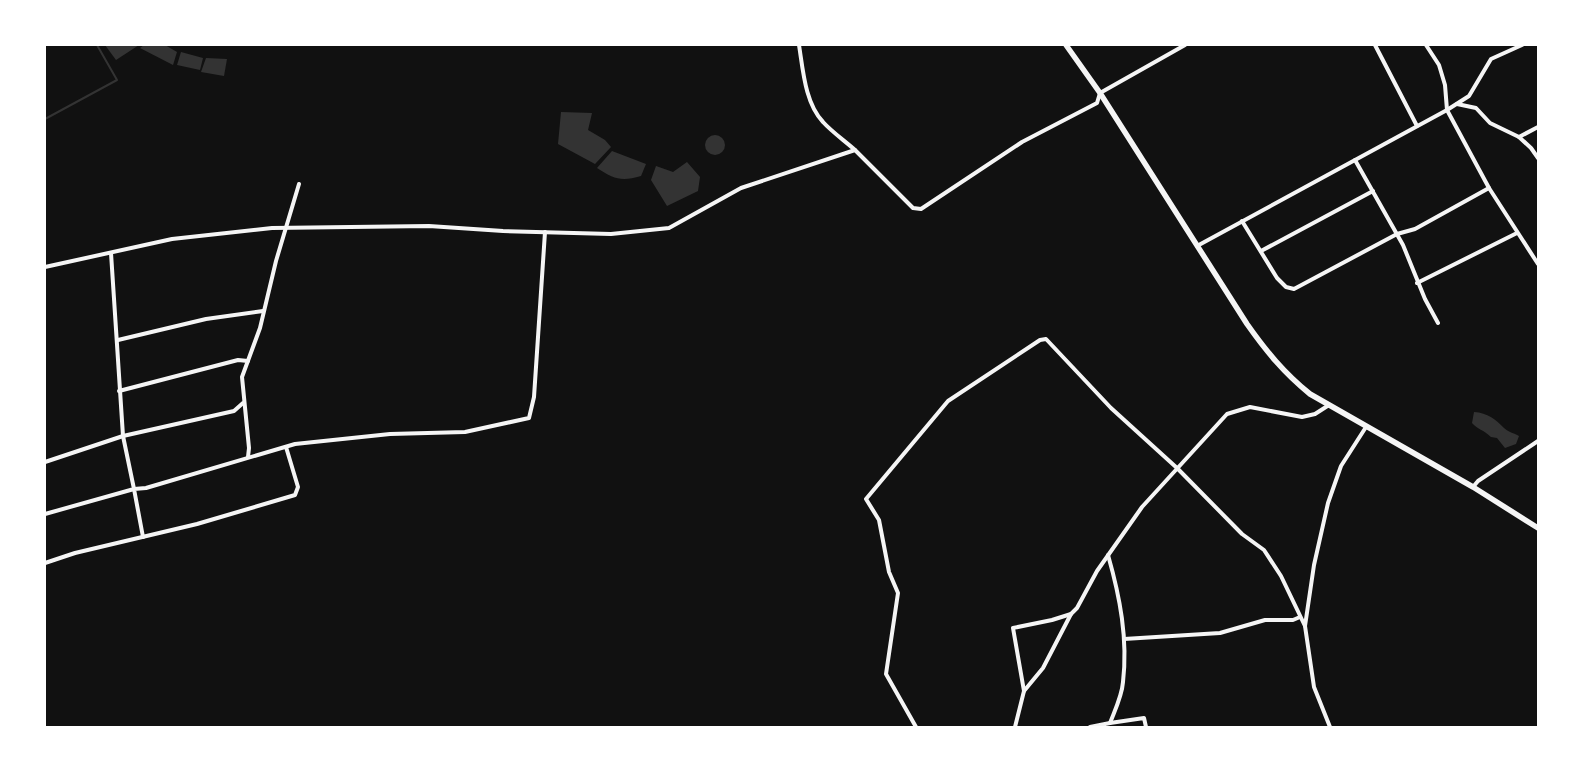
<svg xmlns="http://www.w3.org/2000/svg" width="1583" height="772" viewBox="0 0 1583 772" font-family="'PT Sans',sans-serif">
<rect width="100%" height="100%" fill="#111"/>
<g fill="#333">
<path d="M 105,45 L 139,45 L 116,60 Z"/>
<path d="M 144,45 L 165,45 L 177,52 L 173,65 L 140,48 Z"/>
<path d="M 181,52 L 203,58 L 200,70 L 177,65 Z"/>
<path d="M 206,58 L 227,59 L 224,76 L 201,72 Z"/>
<path d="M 561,112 L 592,113 L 588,130 L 605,140 L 611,147 L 595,164 L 558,144 Z"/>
<circle cx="715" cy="145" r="10"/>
<path d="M 612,151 L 646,164 L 641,176 C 621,182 614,179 597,168 Z"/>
<path d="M 687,162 L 700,177 L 698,191 L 667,206 L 651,180 L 656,166 L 673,172 Z"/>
<path d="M 1474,412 C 1488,413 1495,419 1504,428 C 1508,432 1514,433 1519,436 L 1516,444 L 1505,448 L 1497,438 L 1491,437 C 1484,430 1477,429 1472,423 Z"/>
</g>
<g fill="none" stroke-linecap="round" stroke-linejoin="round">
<g stroke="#333" stroke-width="2">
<path d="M 68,45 L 69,45"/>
<path d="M 45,119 L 117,80 L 97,45"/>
</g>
<g stroke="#f5f5f5" stroke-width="4">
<path d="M 799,45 C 803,70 805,103 823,122 C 832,132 845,141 855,150"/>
<path d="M 1375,45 L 1417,126"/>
<path d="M 1426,45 L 1439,65 L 1445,85 L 1447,110 L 1489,188 L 1538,264"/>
<path d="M 1457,104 L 1476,108 L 1490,123 L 1519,137 L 1531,148 L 1538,158"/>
<path d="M 1519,137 L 1538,127"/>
<path d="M 1355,160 L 1403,245 L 1425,299 L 1438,323"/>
<path d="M 1242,221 L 1277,278 L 1286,287 L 1294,289 L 1397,234 L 1415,229 L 1489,188"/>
<path d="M 1197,246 L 1447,110 L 1469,96 L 1491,59 L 1522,45"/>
<path d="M 1261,251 L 1373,191"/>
<path d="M 45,267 L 172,239 L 272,228 L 429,226 L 503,231 L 611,234 L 669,228 L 741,188 L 855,150 L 913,208 L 921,209 L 1022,142 L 1097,103 L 1100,93 L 1185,45"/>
<path d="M 1417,283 L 1517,233"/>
<path d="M 118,340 L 206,319 L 263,311"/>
<path d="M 119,391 L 238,360 L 248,361"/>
<path d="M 248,457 L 249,448 L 242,377 L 260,328 L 276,261 L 299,184"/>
<path d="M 45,462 L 123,436 L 234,411 L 243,403"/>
<path d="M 1473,487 L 1478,481 L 1538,441"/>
<path d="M 45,514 L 134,489 L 123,436 L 111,253"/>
<path d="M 143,537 L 134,489 L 146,488 L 295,444 L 390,434 L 465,432 L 529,418 L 534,397 L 545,232"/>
<path d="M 45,563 L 75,553 L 197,524 L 295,495 L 298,487 L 286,447"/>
<path d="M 1124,639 L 1220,633 L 1265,620 L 1293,620 L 1300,617"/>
<path d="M 1024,691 L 1043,668 L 1071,614"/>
<path d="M 1110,723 L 1144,718 L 1146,727"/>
<path d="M 916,727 L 886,674 L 898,593 L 889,572 L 879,520 L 866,499 L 948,401 L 1040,340 L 1046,339 L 1111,408 L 1177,468 L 1242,534 L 1264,550 L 1281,576 L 1305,626"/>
<path d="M 1015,727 L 1024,691 L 1013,628 L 1052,620 L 1071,614 L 1077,608 L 1097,571 L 1142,507 L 1227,414 L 1250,407 L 1302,417 L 1315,414 L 1329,405"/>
<path d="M 1090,727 L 1110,723 C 1115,710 1122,696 1123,682 C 1128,639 1120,597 1108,555"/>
<path d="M 1330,727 L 1314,687 L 1305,626 L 1314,565 L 1328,503 L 1341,466 L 1366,427"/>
</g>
<path stroke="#f5f5f5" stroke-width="5.5" d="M 1066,45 L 1100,93 L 1247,324 C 1266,351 1284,373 1310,394 L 1473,487 L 1538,528"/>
</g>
<rect width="1583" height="772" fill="none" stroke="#ffffff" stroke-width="92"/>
</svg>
